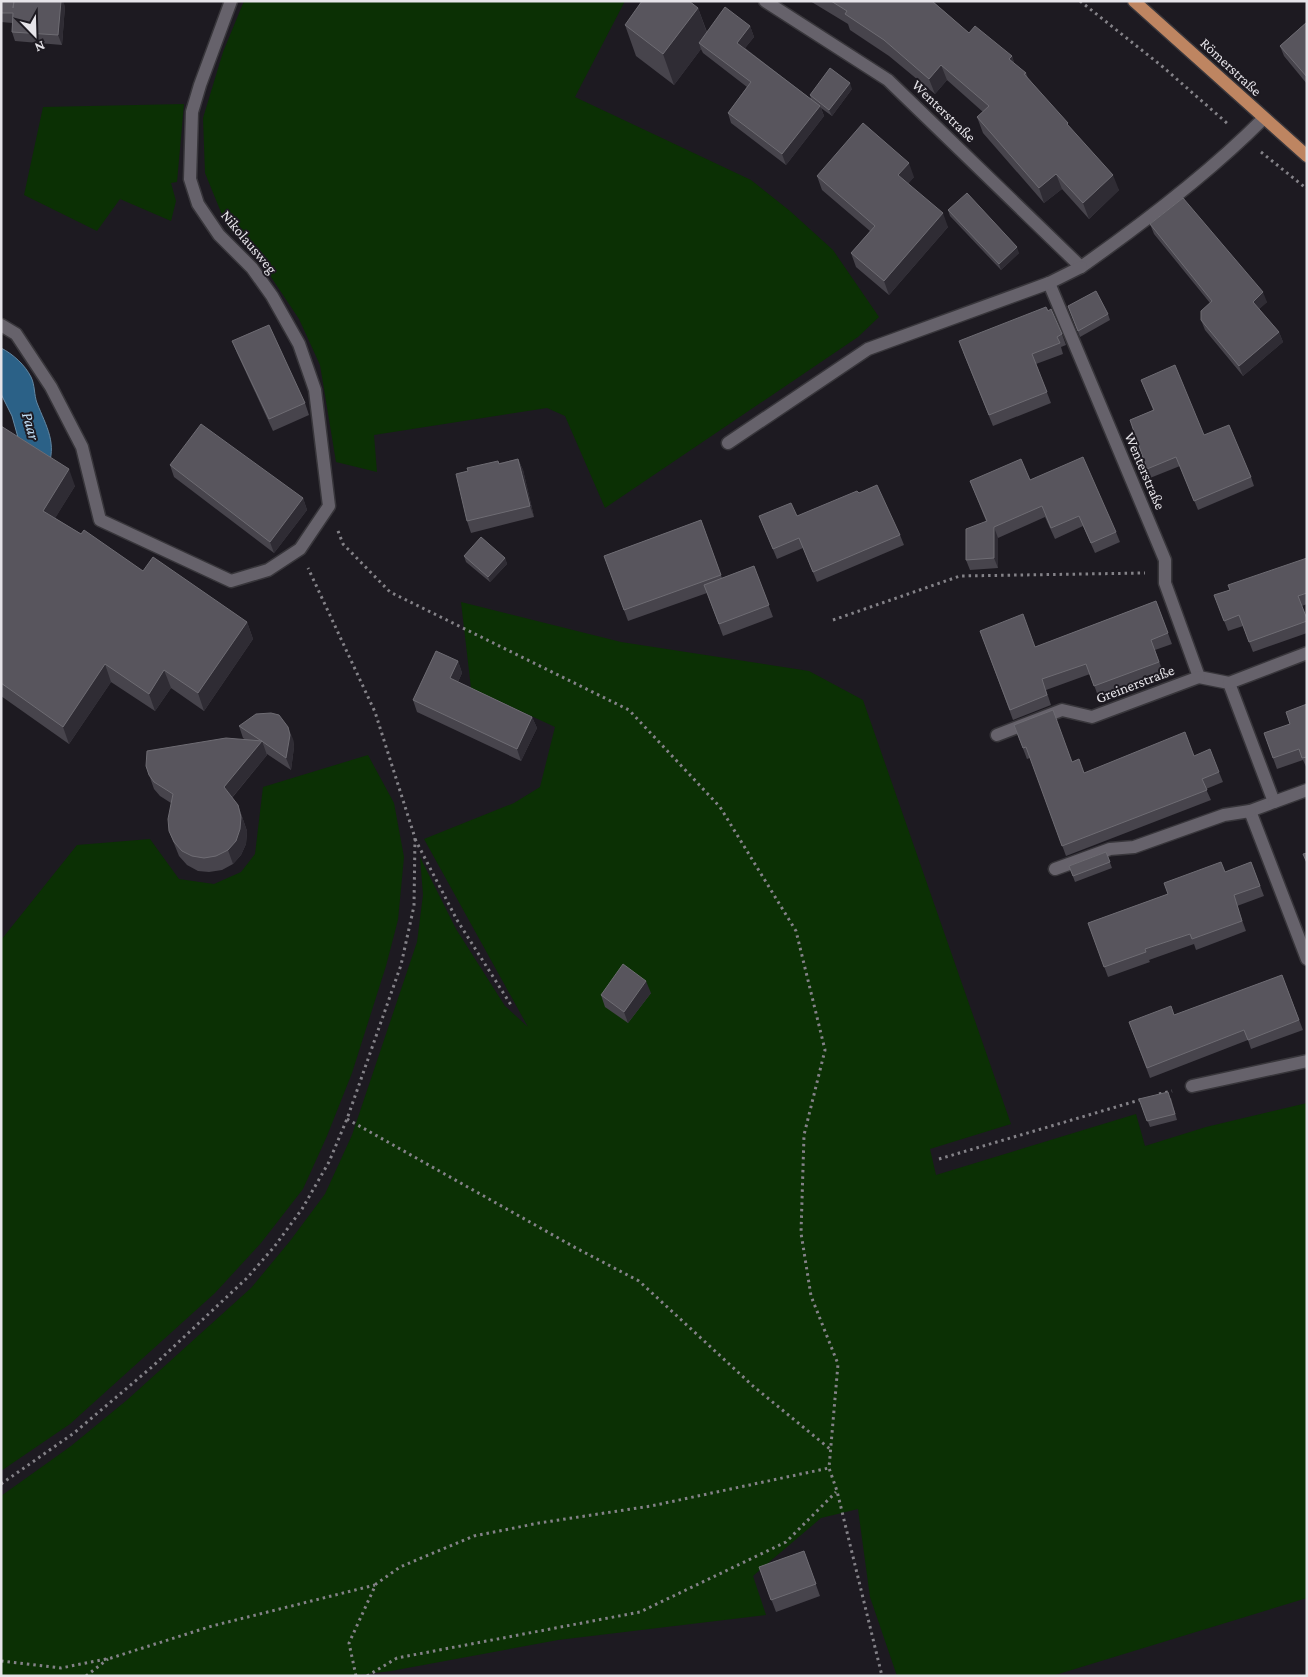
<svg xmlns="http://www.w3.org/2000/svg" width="1308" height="1677" viewBox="0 0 1308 1677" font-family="'Crimson Pro',serif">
<rect width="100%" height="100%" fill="#1d1a21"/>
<g fill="#0b3004">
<path d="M 244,1 L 625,1 L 575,97 L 751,180 L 790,211 L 833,250 L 879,317 L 858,337 L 605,508 L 565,416 L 547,408 L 374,435 L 377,472 L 336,462 L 320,365 L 299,319 L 265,268 L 227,227 L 205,173 L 203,118 L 223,52 Z"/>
<path d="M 184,104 L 177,182 L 171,183 L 176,201 L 171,221 L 120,199 L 97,231 L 24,195 L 43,107 Z"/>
<path d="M 461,602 L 621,642 L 809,671 L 863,700 L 1011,1124 L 930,1149 L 936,1175 L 1136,1114 L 1145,1146 L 1206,1127 L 1307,1103 L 1307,1598 L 1052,1676 L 897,1676 L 870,1597 L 858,1509 L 821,1518 L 753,1576 L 766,1615 L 558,1640 L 391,1671 L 350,1676 L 1,1676 L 1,1496 L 71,1446 L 127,1400 L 251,1288 L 290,1241 L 325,1194 L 352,1135 L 417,942 L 423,895 L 420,857 L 456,929 L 505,1006 L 528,1027 L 424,839 L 514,803 L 540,787 L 555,727 L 471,688 Z"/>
<path d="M 368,755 L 394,803 L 404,857 L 398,920 L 386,966 L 352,1073 L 327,1136 L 303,1189 L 261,1243 L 215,1293 L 70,1424 L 1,1471 L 1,940 L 77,845 L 150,839 L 179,879 L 214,884 L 241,872 L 255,854 L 263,787 Z"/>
</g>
<path fill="#2b6187" stroke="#6388a4" d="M 1,348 C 13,354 25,365 31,377 C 35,385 34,395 37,403 C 46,426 58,444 47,469 L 19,441 L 12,416 L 1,394 Z"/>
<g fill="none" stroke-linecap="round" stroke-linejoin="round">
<g stroke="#38363b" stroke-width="15">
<g id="minor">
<path d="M 765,1 L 888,80 L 1081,267 C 1145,222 1208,174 1263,119"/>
<path d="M 1049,283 L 1165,560 L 1165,583 L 1199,677 L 1229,683 L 1274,802 L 1250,811 L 1307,959"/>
<path d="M 1,325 L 16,334 L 51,387 L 82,447 L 100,520 L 231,581 L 268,570 L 300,549 L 329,506 L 315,390 L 299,344 L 272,296 L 252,268 L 219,235 L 198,204 L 190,179 L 192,112 L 200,85 L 231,1"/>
<path d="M 728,443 L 868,349 L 1049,283 L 1081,267"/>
<path d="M 1229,683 L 1307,653"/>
<path d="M 997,735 L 1062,710 L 1092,717 L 1199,677"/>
<path d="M 1274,802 L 1307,790"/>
<path d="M 1055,869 L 1110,849 L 1134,847 L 1224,815 L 1250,811"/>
<path d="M 1192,1086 L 1307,1061"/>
</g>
</g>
<g stroke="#38363b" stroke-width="15">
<path id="major" d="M 1134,1 L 1307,156"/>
</g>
<g stroke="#848288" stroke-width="3" stroke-dasharray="2.5 4" stroke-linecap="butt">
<path d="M 1080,1 L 1163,67 L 1228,124"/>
<path d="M 1261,152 L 1307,189"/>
<path d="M 338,531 L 343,544 L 390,592 L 629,710 L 720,807 L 796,931 L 825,1050 L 804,1135 L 801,1233 L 811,1296 L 838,1364 L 829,1468 L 837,1491 L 882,1676"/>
<path d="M 833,620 L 960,576 L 1145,573"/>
<path d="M 415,839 L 457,920 L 511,1005"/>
<path d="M 1159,1094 L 1172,1091"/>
<path d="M 347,1119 L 576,1248 L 639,1281 L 753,1386 L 830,1449"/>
<path d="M 939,1159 L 1143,1099"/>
<path d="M 1,1484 L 74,1433 L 153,1366 L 247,1278 L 274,1247 L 302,1209 L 329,1162 L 347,1119 L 401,965 L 414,906 L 415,838 L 375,712 L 308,568"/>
<path d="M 1,1661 L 61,1668 L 111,1658 L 212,1626 L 375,1585"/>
<path d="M 86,1676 L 108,1659"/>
<path d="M 356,1676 L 349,1643 L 376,1584 L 400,1567 L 474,1536 L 539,1523 L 651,1506 L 829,1468"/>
<path d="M 367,1676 L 397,1658 L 640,1612 L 786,1542 L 836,1492"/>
</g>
<use href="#minor" stroke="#66626b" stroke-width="12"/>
<use href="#major" stroke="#be8561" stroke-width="12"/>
</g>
<g fill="#47444c">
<path d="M 1,1 L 65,6 L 62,45 L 15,41 L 12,32 L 12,23 L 1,22 Z"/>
<path d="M 810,1 L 932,1 L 969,33 L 1012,56 L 1014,63 L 1026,73 L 1028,78 L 1070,128 L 1119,190 L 1089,219 L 1062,189 L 1044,203 L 983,133 L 977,117 L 983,112 L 947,80 L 935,94 L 889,56 L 850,30 L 848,24 Z"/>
<path d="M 698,8 L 707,32 L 750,26 L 754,37 L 745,48 L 811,99 L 810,95 L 852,89 L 832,116 L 821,108 L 824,116 L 786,165 L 731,123 L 728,113 L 747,87 L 703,53 L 701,49 L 674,85 L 636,56 L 625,25 Z"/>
<path d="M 1307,22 L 1307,84 L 1284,56 L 1280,46 Z"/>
<path d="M 817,176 L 914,177 L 908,183 L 948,227 L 889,295 L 856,267 L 851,253 L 870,231 L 822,190 Z"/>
<path d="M 948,210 L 1019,253 L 1001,270 L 950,216 Z"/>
<path d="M 1150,224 L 1267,302 L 1259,309 L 1279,332 L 1283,342 L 1243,376 L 1205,330 L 1201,320 L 1210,303 L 1154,234 Z"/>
<path d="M 1068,306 L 1108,314 L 1110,320 L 1080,337 Z"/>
<path d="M 1048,311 L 1062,334 L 1066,345 L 1061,347 L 1063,354 L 1036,364 L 1051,403 L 993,426 L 963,352 Z"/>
<path d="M 232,341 L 305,403 L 309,415 L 273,431 L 237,353 Z"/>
<path d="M 1141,380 L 1251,477 L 1254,486 L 1198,510 L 1180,466 L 1150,478 L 1130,420 L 1153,410 Z"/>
<path d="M 1,426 L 75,486 L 55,518 L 143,571 L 247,622 L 253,639 L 204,711 L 171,688 L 155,711 L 111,682 L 69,744 L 1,696 Z"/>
<path d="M 518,459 L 523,470 L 534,517 L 471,533 L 467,521 L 499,463 Z"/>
<path d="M 170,465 L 303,498 L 307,510 L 274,553 L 174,477 Z"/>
<path d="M 1030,480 L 1116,532 L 1120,542 L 1095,553 L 1083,526 L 1055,539 L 1045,517 L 998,538 L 998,568 L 970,570 L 966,560 L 986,521 L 970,481 Z"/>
<path d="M 859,493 L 900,535 L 904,545 L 817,582 L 803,548 L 777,559 L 759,516 L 797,516 Z"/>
<path d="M 701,520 L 722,578 L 754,566 L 773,617 L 723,636 L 707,593 L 628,621 L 604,556 Z"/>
<path d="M 464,556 L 505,558 L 507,564 L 490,582 L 466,562 Z"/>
<path d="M 1307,558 L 1307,604 L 1302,606 L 1307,619 L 1307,633 L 1253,652 L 1243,626 L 1228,631 L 1214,595 L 1230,590 Z"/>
<path d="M 1156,601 L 1172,644 L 1155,650 L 1163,672 L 1098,696 L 1090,674 L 1046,690 L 1051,705 L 1013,720 L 980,631 L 1035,647 Z"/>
<path d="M 458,661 L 462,673 L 458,682 L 532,717 L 537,728 L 521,761 L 417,712 L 413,700 Z"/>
<path d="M 1307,704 L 1307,769 L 1303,760 L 1277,769 L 1264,733 L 1290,724 Z"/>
<path d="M 1014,725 L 1072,762 L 1084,773 L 1194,756 L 1219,772 L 1223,782 L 1206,789 L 1211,800 L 1066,856 L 1030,758 L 1027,759 Z"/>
<path d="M 239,726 L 293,739 L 294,747 L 291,770 L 267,754 L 267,755 L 232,798 L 238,805 L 247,831 L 246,844 L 241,855 L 233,864 L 222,870 L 209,872 L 198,871 L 187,865 L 179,856 L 169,831 L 171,803 L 160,796 L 154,789 L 146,766 L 246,740 L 243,738 Z"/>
<path d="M 1106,852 L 1112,868 L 1075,882 L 1069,866 Z"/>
<path d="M 1251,862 L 1264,896 L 1237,906 L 1246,931 L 1196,950 L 1194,944 L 1149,960 L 1150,962 L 1108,977 L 1088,923 L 1168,894 Z"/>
<path d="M 1282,975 L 1303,1030 L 1251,1049 L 1248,1040 L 1150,1078 L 1129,1022 L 1174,1015 Z"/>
<path d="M 651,993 L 628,1023 L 605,1007 L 601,995 Z"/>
<path d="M 1171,1098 L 1177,1120 L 1150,1127 L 1139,1099 Z"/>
<path d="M 804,1551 L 820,1596 L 776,1612 L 759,1567 Z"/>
</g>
<g fill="#2f2c34">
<path d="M 61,1 L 63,1 L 65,6 L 62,45 L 58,35 Z"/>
<path d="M 698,8 L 709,39 L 699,43 L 701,49 L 674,85 L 663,54 Z"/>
<path d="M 750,26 L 754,37 L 741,53 L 737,43 Z"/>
<path d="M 1012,56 L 1017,71 L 1009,59 Z"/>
<path d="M 941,65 L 947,80 L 935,94 L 929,79 Z"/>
<path d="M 850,83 L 852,89 L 832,116 L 829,110 Z"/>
<path d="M 820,106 L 824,116 L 786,165 L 782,154 Z"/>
<path d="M 909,163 L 914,177 L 904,189 L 898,175 Z"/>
<path d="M 1056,174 L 1062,189 L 1044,203 L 1039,188 Z"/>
<path d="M 1113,175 L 1119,190 L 1089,219 L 1083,203 Z"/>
<path d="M 943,213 L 948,227 L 889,295 L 884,281 Z"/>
<path d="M 1017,247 L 1019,253 L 1001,270 L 999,264 Z"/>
<path d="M 1263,292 L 1267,302 L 1256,312 L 1253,302 Z"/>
<path d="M 1279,332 L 1283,342 L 1243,376 L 1239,366 Z"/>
<path d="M 518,459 L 523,470 L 534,517 L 530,506 Z"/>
<path d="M 69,469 L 75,486 L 49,528 L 43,511 Z"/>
<path d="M 303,498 L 307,510 L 274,553 L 270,542 Z"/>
<path d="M 994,527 L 998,538 L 998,568 L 994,558 Z"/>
<path d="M 505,558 L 507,564 L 490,582 L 488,577 Z"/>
<path d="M 247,622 L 253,639 L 204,711 L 198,693 Z"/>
<path d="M 458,661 L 462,673 L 454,690 L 450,678 Z"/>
<path d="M 105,664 L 111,682 L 69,744 L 63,727 Z"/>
<path d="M 164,670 L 171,688 L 155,711 L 149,694 Z"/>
<path d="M 532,717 L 537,728 L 521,761 L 517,749 Z"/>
<path d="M 288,727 L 293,739 L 294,747 L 291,770 L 286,758 Z"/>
<path d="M 262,741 L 267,755 L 229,801 L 224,787 Z"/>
<path d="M 238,805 L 247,831 L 246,844 L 241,855 L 233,864 L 228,850 Z"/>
<path d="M 646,981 L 651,993 L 628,1023 L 624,1012 Z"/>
</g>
<g fill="#58555d" stroke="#6e6c73">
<path d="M 1,1 L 14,1 L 13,8 L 14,1 L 61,1 L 58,35 L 12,32 L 13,13 L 1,13 Z"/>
<path d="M 642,1 L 689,1 L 698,8 L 663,54 L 625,25 Z"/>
<path d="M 831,1 L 932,1 L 969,33 L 975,26 L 1012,56 L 1009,59 L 1026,73 L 1024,74 L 1068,123 L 1067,124 L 1113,175 L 1083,203 L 1056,174 L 1039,188 L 977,117 L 989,106 L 941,65 L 929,79 L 884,40 L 845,14 L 847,11 Z"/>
<path d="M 725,7 L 750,26 L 737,43 L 820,106 L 782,154 L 728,113 L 751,82 L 699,43 Z"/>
<path d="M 1307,22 L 1307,77 L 1280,46 Z"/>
<path d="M 830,68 L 850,83 L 829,110 L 810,95 Z"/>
<path d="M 863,123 L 909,163 L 898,175 L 943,213 L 884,281 L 851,253 L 875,226 L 817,176 Z"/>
<path d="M 967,193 L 1017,247 L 999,264 L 948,210 Z"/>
<path d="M 1183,198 L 1263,292 L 1253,302 L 1279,332 L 1239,366 L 1201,320 L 1201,311 L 1212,301 L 1150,224 Z"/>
<path d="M 1096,291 L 1108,314 L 1078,331 L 1068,306 Z"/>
<path d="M 1046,307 L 1048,311 L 1051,309 L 1062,334 L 1057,337 L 1060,343 L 1032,354 L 1047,392 L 989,415 L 959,341 Z"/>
<path d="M 269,325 L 305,403 L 269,419 L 232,341 Z"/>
<path d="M 1175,365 L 1204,435 L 1229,425 L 1251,477 L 1194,501 L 1176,457 L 1147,469 L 1130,420 L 1154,410 L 1141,380 Z"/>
<path d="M 201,424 L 303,498 L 270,542 L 170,465 Z"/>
<path d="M 1,426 L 69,469 L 43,511 L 81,534 L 84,530 L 143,571 L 153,557 L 247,622 L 198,693 L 164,670 L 149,694 L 105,664 L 63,727 L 1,683 Z"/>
<path d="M 1083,457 L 1116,532 L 1091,543 L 1079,516 L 1051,528 L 1042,506 L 994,527 L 994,558 L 966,560 L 966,529 L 987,521 L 970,481 L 1021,459 L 1030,480 Z"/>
<path d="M 518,459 L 530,506 L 467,521 L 456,474 L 468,471 L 467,468 L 498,461 L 499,464 Z"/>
<path d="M 877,485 L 900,535 L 813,572 L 799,538 L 773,549 L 759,516 L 791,503 L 797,516 L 857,491 L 859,493 Z"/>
<path d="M 701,520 L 721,575 L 624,610 L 604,556 Z"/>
<path d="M 481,537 L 505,558 L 488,577 L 464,556 Z"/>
<path d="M 1307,558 L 1307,593 L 1298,596 L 1307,619 L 1307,621 L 1249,642 L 1239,615 L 1224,621 L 1214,595 L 1230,590 L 1228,585 Z"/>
<path d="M 754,566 L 769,605 L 719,624 L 704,585 Z"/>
<path d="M 1156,601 L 1168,633 L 1151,640 L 1159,662 L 1094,686 L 1086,664 L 1042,679 L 1047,695 L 1010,710 L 980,631 L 1023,614 L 1035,647 Z"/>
<path d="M 436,651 L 458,661 L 450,678 L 532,717 L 517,749 L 413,700 Z"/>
<path d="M 1307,704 L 1307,757 L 1302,758 L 1299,749 L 1273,758 L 1264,733 L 1290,724 L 1286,712 Z"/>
<path d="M 1053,710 L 1072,762 L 1079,759 L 1084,773 L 1185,732 L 1194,756 L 1210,749 L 1219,772 L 1202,779 L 1207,790 L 1062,846 L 1026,747 L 1023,748 L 1014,725 Z"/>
<path d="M 271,713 L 279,715 L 288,727 L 290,735 L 286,758 L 263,742 L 262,741 L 260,740 L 239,726 L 256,714 Z"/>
<path d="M 226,738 L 262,741 L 224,787 L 238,805 L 241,817 L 240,829 L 236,841 L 228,850 L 216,856 L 204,858 L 192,856 L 182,851 L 174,842 L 169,831 L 168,819 L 173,794 L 154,782 L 149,775 L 146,766 L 147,751 Z"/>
<path d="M 1106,852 L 1110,862 L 1073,876 L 1069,866 Z"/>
<path d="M 1307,853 L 1307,863 L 1303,854 Z"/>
<path d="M 1221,862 L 1225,872 L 1251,862 L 1260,886 L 1234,895 L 1242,921 L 1192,939 L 1190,934 L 1145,949 L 1146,952 L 1104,967 L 1088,923 L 1168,894 L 1164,883 Z"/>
<path d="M 623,964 L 646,981 L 624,1012 L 601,995 Z"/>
<path d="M 1282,975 L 1299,1020 L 1248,1040 L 1244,1030 L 1147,1068 L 1129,1022 L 1171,1006 L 1174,1015 Z"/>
<path d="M 1168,1092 L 1175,1114 L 1147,1121 L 1139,1099 Z"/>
<path d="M 804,1551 L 816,1584 L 771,1600 L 759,1567 Z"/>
</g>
<g text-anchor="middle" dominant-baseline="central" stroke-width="4" stroke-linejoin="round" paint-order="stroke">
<g font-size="15" fill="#e6e4e9" stroke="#1d1a21">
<text transform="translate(1231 67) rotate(43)">Römerstraße</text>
<text transform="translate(944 111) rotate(44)">Wenterstraße</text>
<text transform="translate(249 242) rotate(50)">Nikolausweg</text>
<text transform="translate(1145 471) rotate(67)">Wenterstraße</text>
<text transform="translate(1135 684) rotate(-21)">Greinerstraße</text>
</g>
<g font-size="16" font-style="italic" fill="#c4e2fa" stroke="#1d1a21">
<text transform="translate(31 426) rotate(74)">Paar</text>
</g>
</g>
<rect width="1308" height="1677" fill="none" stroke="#e6e4e9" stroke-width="5"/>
<g transform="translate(35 35) rotate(157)" stroke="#1d1a21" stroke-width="4" paint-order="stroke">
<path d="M0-4L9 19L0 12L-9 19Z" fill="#e6e4e9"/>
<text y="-8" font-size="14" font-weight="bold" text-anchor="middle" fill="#e6e4e9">N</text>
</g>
</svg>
